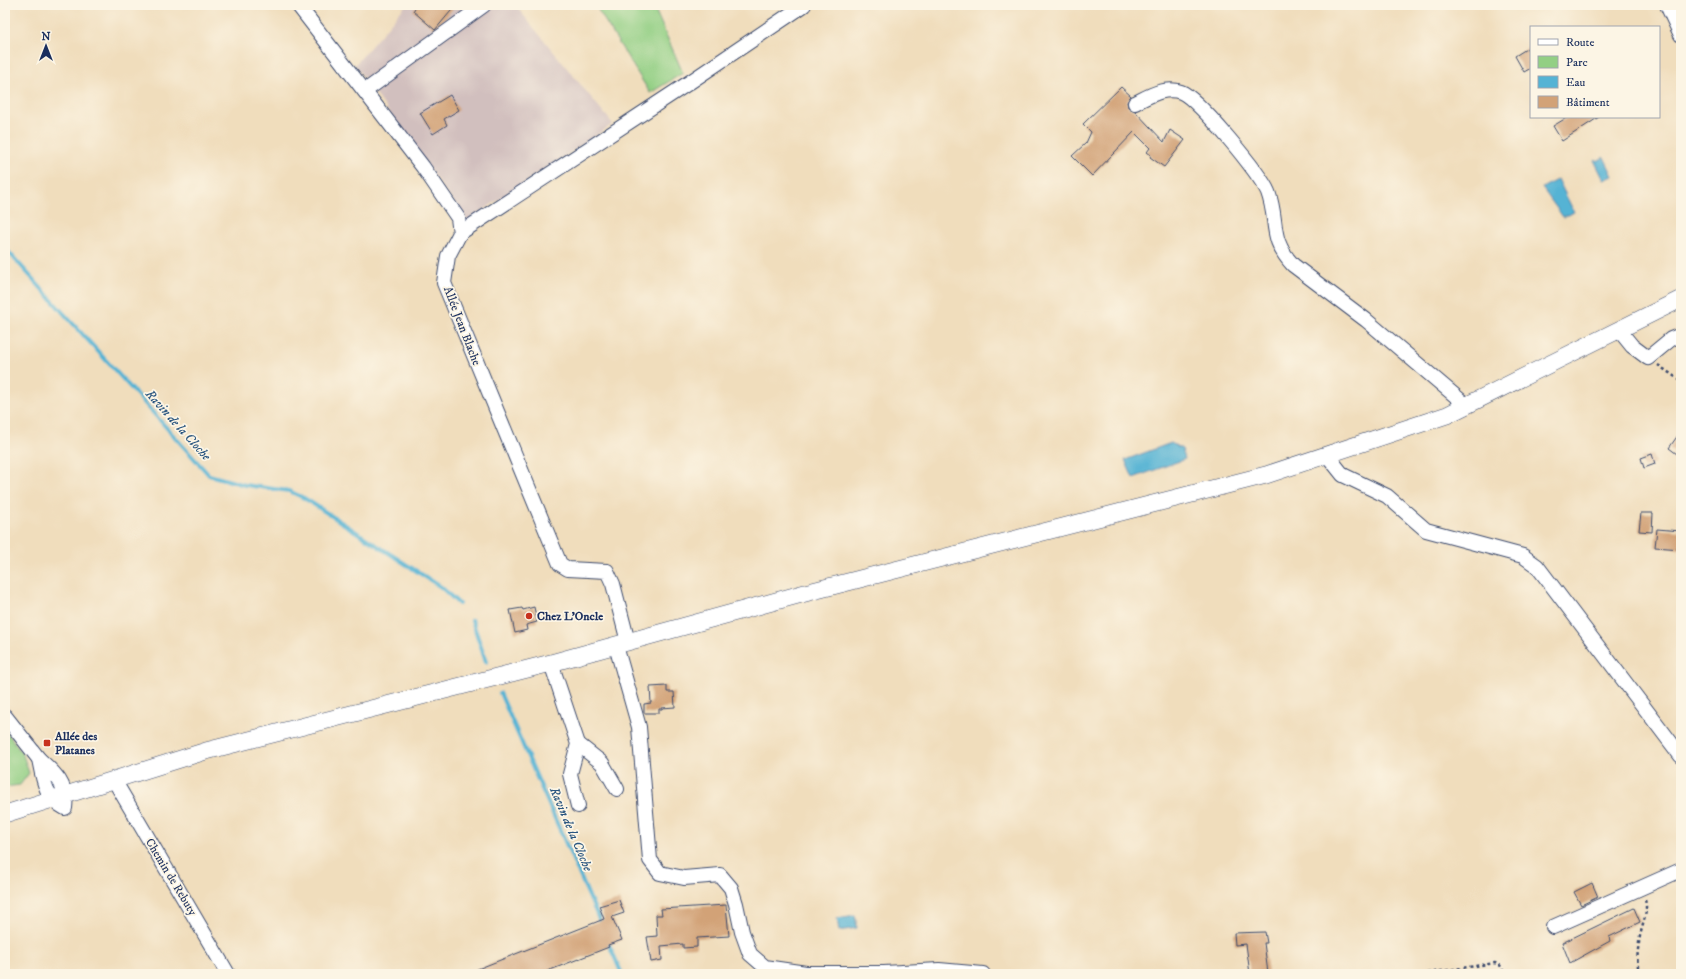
<svg xmlns="http://www.w3.org/2000/svg" width="1686" height="979" viewBox="0 0 1686 979" font-family="'IM FELL DW Pica',serif">
<rect width="100%" height="100%" fill="#fcf5e5"/>
<filter id="ink" filterUnits="userSpaceOnUse"><feTurbulence type="fractalNoise" baseFrequency=".025" numOctaves="2"/><feDisplacementMap in="SourceGraphic" scale="8" xChannelSelector="R" yChannelSelector="G"/><feConvolveMatrix kernelMatrix="1 2 1 2 8 2 1 2 1" color-interpolation-filters="sRGB"/></filter>
<filter id="wash" filterUnits="userSpaceOnUse"><feTurbulence type="fractalNoise" baseFrequency=".012" numOctaves="4" result="noise"/><feDisplacementMap in="SourceGraphic" scale="16" xChannelSelector="R" yChannelSelector="G"/><feGaussianBlur stdDeviation="0.9" result="paint"/><feColorMatrix in="noise" values="0 0 0 0 0 0 0 0 0 0 0 0 0 0 0 0 0 1.4 0 .05"/><feComposite in="paint" operator="in"/></filter>
<g filter="url(#wash)">
<rect width="100%" height="100%" fill="#f0ddbc"/>
<path fill="#d1bfbe" d="M 406,5 L 515,5 L 613,124 L 467,221 L 355,65 Z"/>
<g fill="#93cf84" stroke="#577f71">
<path d="M 595,5 L 653,5 L 683,73 L 650,93 Z"/>
<path d="M 5,729 L 23,755 L 29,773 L 20,785 L 5,787 Z"/>
</g>
<g fill="#55b3d4" stroke="#387199">
<path d="M 1604,157 L 1613,176 L 1604,180 L 1594,160 L 1596,159 L 1597,161 Z"/>
<path d="M 1558,179 L 1574,212 L 1563,217 L 1542,188 Z"/>
<path d="M 1171,443 L 1182,449 L 1185,459 L 1133,478 L 1125,460 Z"/>
<path d="M 855,915 L 857,928 L 839,931 L 837,918 Z"/>
</g>
<g fill="none" stroke-linecap="round" stroke-linejoin="round">
<g stroke="#55b3d4" stroke-width="4">
<path d="M 5,248 L 209,475 L 245,485 L 289,491 L 304,498 L 441,587 L 459,604"/>
<path d="M 472,620 L 486,662"/>
<path d="M 500,693 L 602,926"/>
<path d="M 607,940 L 622,974"/>
</g>
</g>
<g id="blocks">
<g fill="#d2a277">
<path d="M 417,5 L 456,5 L 435,30 L 413,11 Z"/>
<path d="M 1531,46 L 1531,68 L 1524,72 L 1515,56 Z"/>
<path d="M 1121,87 L 1131,96 L 1127,102 L 1128,107 L 1135,111 L 1164,142 L 1170,130 L 1185,140 L 1164,167 L 1150,157 L 1151,155 L 1147,152 L 1150,148 L 1134,132 L 1092,176 L 1072,156 L 1086,143 L 1091,132 L 1083,124 Z"/>
<path d="M 450,95 L 459,110 L 444,119 L 447,125 L 433,134 L 420,113 Z"/>
<path d="M 1568,117 L 1599,117 L 1562,141 L 1553,126 Z"/>
<path d="M 1681,431 L 1681,457 L 1669,448 Z"/>
<path d="M 1652,454 L 1655,464 L 1644,468 L 1641,458 Z"/>
<path d="M 1641,513 L 1653,513 L 1652,532 L 1639,531 Z"/>
<path d="M 1657,529 L 1681,531 L 1681,549 L 1655,547 Z"/>
<path d="M 534,607 L 537,622 L 526,625 L 527,630 L 515,633 L 510,610 L 522,608 L 523,610 Z"/>
<path d="M 667,686 L 667,692 L 674,692 L 675,707 L 662,708 L 662,709 L 659,709 L 659,713 L 644,713 L 644,704 L 651,703 L 650,687 Z"/>
<path d="M 1592,883 L 1598,897 L 1581,905 L 1574,892 Z"/>
<path d="M 619,900 L 624,913 L 612,917 L 622,940 L 608,945 L 609,947 L 540,974 L 465,974 L 604,919 L 599,906 Z"/>
<path d="M 726,905 L 729,936 L 697,938 L 697,947 L 683,948 L 683,944 L 661,946 L 662,960 L 651,962 L 647,937 L 657,936 L 656,915 L 662,915 L 661,909 Z"/>
<path d="M 1634,908 L 1640,922 L 1609,937 L 1610,941 L 1570,963 L 1562,943 Z"/>
<path d="M 1265,932 L 1267,943 L 1264,943 L 1268,973 L 1250,974 L 1246,944 L 1235,945 L 1234,933 Z"/>
</g>
</g>
</g>
<g filter="url(#ink)">
<use href="#blocks" fill-opacity="0" stroke="#3b496c" stroke-width="1"/>
<g fill="none" stroke-linecap="round" stroke-linejoin="round">
<g stroke="#3b496c" stroke-width="16">
<g id="minor">
<path d="M 298,5 L 423,167 L 458,218 L 460,233 L 448,256 L 444,283 L 560,564 L 568,569 L 607,571 L 613,584 L 628,642"/>
<path d="M 1667,5 L 1681,35"/>
<path d="M 365,91 L 484,5"/>
<path d="M 1135,103 C 1149,96 1165,86 1181,92 C 1198,98 1261,175 1268,192 C 1279,222 1268,238 1293,265 L 1366,320 L 1466,405"/>
<path d="M 460,233 L 687,84 L 804,5"/>
<path d="M 1619,330 L 1632,346 L 1648,358 L 1671,339 L 1681,335"/>
<path d="M 1327,455 L 1343,475 L 1387,496 L 1426,530 L 1523,556 L 1537,566 L 1681,756"/>
<path d="M 616,646 L 639,727 L 650,860 L 660,873 L 684,878 L 720,875 L 731,888 L 736,904 L 742,932 L 750,954 L 765,967 L 806,973 L 884,973 L 939,970 L 983,974"/>
<path d="M 551,663 L 578,744 L 570,774 L 578,806"/>
<path d="M 5,716 L 39,759"/>
<path d="M 578,744 L 602,763 L 617,789"/>
<path d="M 39,759 C 55,773 68,785 65,808 C 45,798 43,779 39,759 Z"/>
<path d="M 114,780 L 228,974"/>
<path d="M 1553,927 L 1681,870"/>
</g>
</g>
<g stroke="#3b496c" stroke-width="18">
<path id="major" d="M 5,814 L 206,751 L 551,663 L 805,593 L 1266,475 L 1447,415 L 1681,299"/>
</g>
<g stroke="#3b496c" stroke-width="2.5" stroke-dasharray="3 3" stroke-linecap="butt">
<path d="M 1658,365 L 1681,381"/>
<path d="M 1422,974 L 1495,963 C 1501,964 1502,968 1504,974"/>
<path d="M 1639,974 C 1637,963 1637,953 1639,943 C 1640,929 1649,913 1645,900"/>
</g>
<use href="#minor" stroke="#fff" stroke-width="14"/>
<use href="#major" stroke="#fff" stroke-width="17"/>
</g>
</g>
<g fill="#c8321e" stroke="#fcf5e5" stroke-width="1.5">
<circle cx="529" cy="616" r="4"/>
<rect x="43" y="739" width="8" height="8" rx="2"/>
</g>
<g text-anchor="middle" dominant-baseline="central" stroke-width="3.5" stroke-linejoin="round" paint-order="stroke">
<g font-size="12" fill="#1b2f5e" stroke="#fcf5e5">
<text transform="translate(462 326) rotate(69)">Allée Jean Blache</text>
<text transform="translate(171 877) rotate(59)">Chemin de Rebuty</text>
</g>
<g font-size="12" font-weight="bold" fill="#1b2f5e" stroke="#fcf5e5" text-anchor="start">
<text x="537" y="616">Chez L'Oncle</text>
<text x="55" y="736">Allée des<tspan x="55" dy="14">Platanes</tspan></text>
</g>
<g font-size="13" font-style="italic" fill="#2c5781" stroke="#fcf5e5">
<text transform="translate(178 425) rotate(48)">Ravin de la Cloche</text>
<text transform="translate(571 829) rotate(67)">Ravin de la Cloche</text>
</g>
</g>
<rect width="1686" height="979" fill="none" stroke="#fcf5e5" stroke-width="20"/>
<rect x="1530" y="26" width="130" height="92" fill="#fcf5e5" stroke="#a2a6af"/>
<rect x="1538" y="39" width="20" height="6" fill="#ffffff" stroke="#a2a6af"/>
<text x="1566" y="46" font-size="12" fill="#1b2f5e">Route</text>
<rect x="1538" y="56" width="20" height="12" fill="#93cf84" stroke="#a2a6af"/>
<text x="1566" y="66" font-size="12" fill="#1b2f5e">Parc</text>
<rect x="1538" y="76" width="20" height="12" fill="#55b3d4" stroke="#a2a6af"/>
<text x="1566" y="86" font-size="12" fill="#1b2f5e">Eau</text>
<rect x="1538" y="96" width="20" height="12" fill="#d2a277" stroke="#a2a6af"/>
<text x="1566" y="106" font-size="12" fill="#1b2f5e">Bâtiment</text>
<g transform="translate(46 46)" stroke="#fcf5e5" stroke-width="3" paint-order="stroke">
<path d="M0-3L7 15L0 10L-7 15Z" fill="#1b2f5e"/>
<text y="-6" font-size="11" font-weight="bold" text-anchor="middle" fill="#1b2f5e">N</text>
</g>
</svg>
